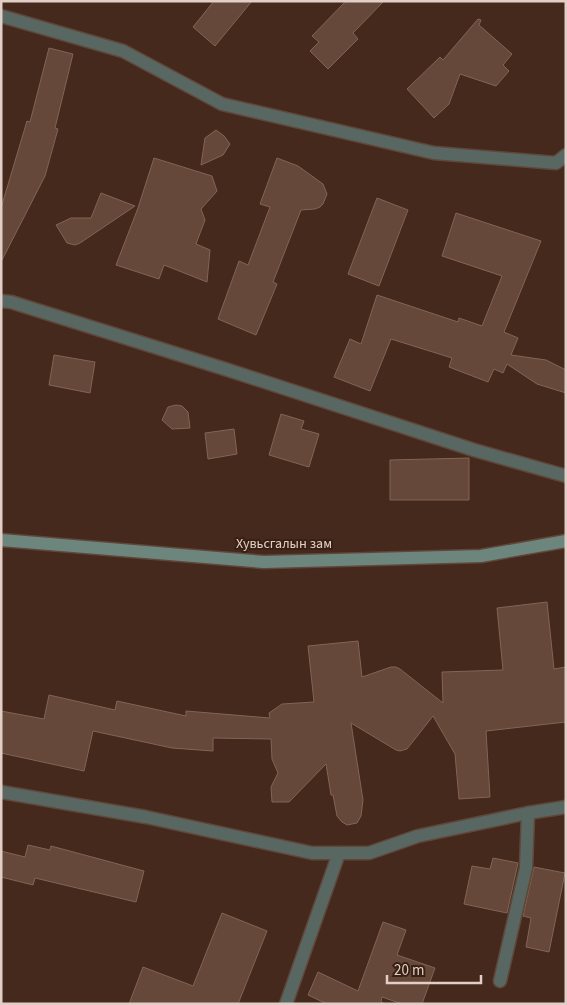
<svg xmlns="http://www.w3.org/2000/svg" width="567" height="1005" viewBox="0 0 567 1005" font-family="'Source Sans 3',sans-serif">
<rect width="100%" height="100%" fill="#44291c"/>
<g fill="#654839" stroke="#836455">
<path d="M 214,1 L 252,1 L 215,46 L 193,27 Z"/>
<path d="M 346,1 L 384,1 L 353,33 L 358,39 L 328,69 L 310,51 L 319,42 L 312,36 Z"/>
<path d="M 478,19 L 481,20 L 479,25 L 512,54 L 503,65 L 509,71 L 496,86 L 460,74 L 449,104 L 434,118 L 407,89 L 440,57 L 443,60 Z"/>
<path d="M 49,48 L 73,54 L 55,128 L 58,129 L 45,176 L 1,262 L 1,208 L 27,121 L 30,122 Z"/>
<path d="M 216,130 L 224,136 L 230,144 L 223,155 L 201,165 L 205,138 Z"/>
<path d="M 154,158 L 212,176 L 217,191 L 201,209 L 205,220 L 196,244 L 210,250 L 207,282 L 164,265 L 159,279 L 116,265 L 138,208 Z"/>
<path d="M 277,158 L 298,166 L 323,184 L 327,194 L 323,204 L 320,207 L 315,209 L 301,210 L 273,282 L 277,284 L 256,335 L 218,319 L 239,261 L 248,265 L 270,207 L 260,204 Z"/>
<path d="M 101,193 L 135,206 L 80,243 L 75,245 L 67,243 L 56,225 L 71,218 L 91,218 Z"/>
<path d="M 377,198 L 408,210 L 379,286 L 348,274 Z"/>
<path d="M 456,213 L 541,241 L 504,332 L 518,338 L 511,355 L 546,360 L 566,370 L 566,393 L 537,384 L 507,364 L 503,373 L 494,369 L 488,382 L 449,367 L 452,358 L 391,339 L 370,391 L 334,377 L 350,339 L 361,344 L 377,295 L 458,322 L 459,318 L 482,326 L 502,276 L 442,256 Z"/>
<path d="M 54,355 L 95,362 L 90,393 L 49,385 Z"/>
<path d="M 176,405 L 182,406 L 188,412 L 190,428 L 172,429 L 162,420 L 168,407 Z"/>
<path d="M 281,414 L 304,421 L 301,429 L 319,434 L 309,467 L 269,455 Z"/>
<path d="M 234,429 L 237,454 L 208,459 L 205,433 Z"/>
<path d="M 469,458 L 469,500 L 390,500 L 390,460 Z"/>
<path d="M 547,602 L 554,669 L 566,667 L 566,722 L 486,731 L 490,797 L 459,799 L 455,754 L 433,716 L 407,749 L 400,751 L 396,750 L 351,723 L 363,800 L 361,816 L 357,823 L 347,825 L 342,822 L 337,816 L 333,795 L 331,795 L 326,764 L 289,802 L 272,802 L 271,787 L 278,773 L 272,759 L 271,739 L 213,738 L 213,751 L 172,748 L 93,731 L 84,771 L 1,753 L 1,711 L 44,719 L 49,695 L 115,710 L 117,701 L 186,716 L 186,711 L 270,718 L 269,713 L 282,704 L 314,702 L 308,646 L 358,641 L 362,677 L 391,667 L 396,667 L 400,669 L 443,703 L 442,672 L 503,670 L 497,608 Z"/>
<path d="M 28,845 L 50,850 L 51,846 L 144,871 L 136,902 L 35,878 L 33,885 L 1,877 L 1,851 L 25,857 Z"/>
<path d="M 493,858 L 518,863 L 507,913 L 464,904 L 472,866 L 490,869 Z"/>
<path d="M 534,867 L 565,873 L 549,952 L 526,947 L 531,918 L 523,916 Z"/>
<path d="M 222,913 L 267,931 L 238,1004 L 129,1004 L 143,967 L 193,986 Z"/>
<path d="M 383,922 L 406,930 L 397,955 L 435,968 L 422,1004 L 402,1004 L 382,997 L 381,1002 L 386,1004 L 327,1004 L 308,995 L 318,972 L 358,991 Z"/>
</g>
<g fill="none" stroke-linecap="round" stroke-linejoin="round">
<g stroke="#60473b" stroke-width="15">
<path id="service" d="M 286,1004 L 339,853"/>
</g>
<g stroke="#60473b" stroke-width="15">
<g id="minor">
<path d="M 1,16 L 123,51 L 222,104 L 434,153 L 556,163 L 566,155"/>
<path d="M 1,301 L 11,302 L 225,369 L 474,450 L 566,476"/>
<path d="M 1,792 L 146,817 L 312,853 L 369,853 L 418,836 L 528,813 L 566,807"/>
<path d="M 500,981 L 526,868 L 528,813"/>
</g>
</g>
<g stroke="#60473b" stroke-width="15">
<path id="secondary" d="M 1,540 L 264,562 L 481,556 L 566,541"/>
</g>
<use href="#service" stroke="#586762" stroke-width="12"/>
<use href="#minor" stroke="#586762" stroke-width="12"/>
<use href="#secondary" stroke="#6d867d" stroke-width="12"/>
</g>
<g text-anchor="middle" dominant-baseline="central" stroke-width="4" stroke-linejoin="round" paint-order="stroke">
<g font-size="14" fill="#e1cfc7" stroke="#392012">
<text x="284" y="544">Хувьсгалын зам</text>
</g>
</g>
<rect width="567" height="1005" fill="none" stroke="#e1cfc7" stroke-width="5"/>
<path d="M387 975v8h94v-8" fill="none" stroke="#e1cfc7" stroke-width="2.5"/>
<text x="394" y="975" font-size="15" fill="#e1cfc7" stroke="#392012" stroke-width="4" paint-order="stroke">20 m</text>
</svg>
